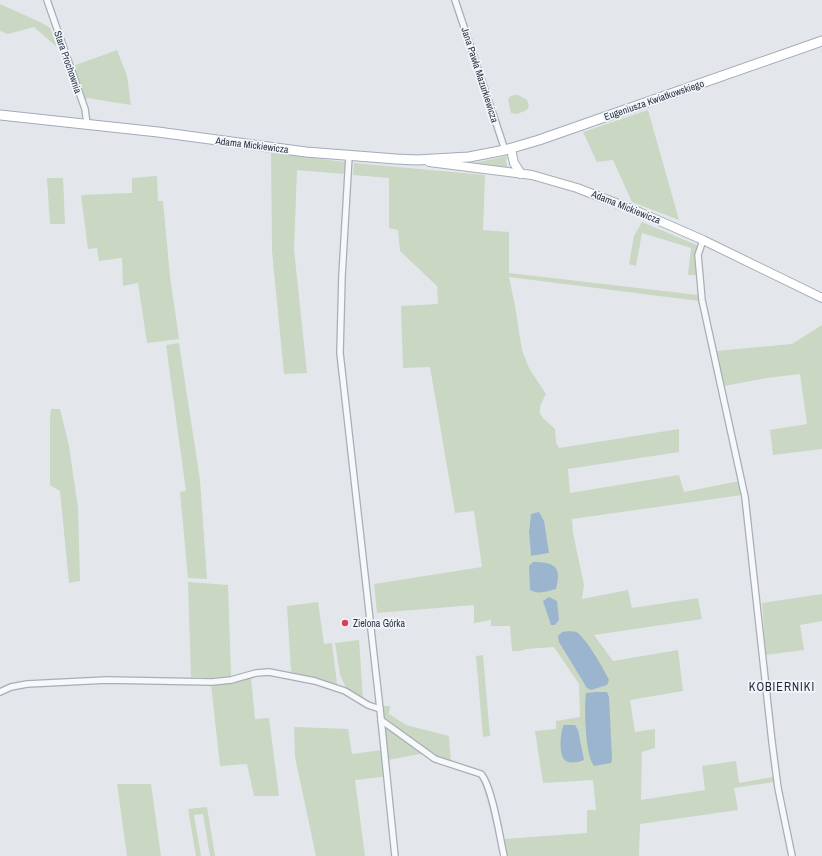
<svg xmlns="http://www.w3.org/2000/svg" width="822" height="856" viewBox="0 0 822 856" font-family="'Archivo Narrow',sans-serif">
<rect width="100%" height="100%" fill="#e3e7ec"/>
<g fill="#c9d7c3" fill-rule="evenodd">
<path d="M 0,4 L 42,23 L 50,28 L 57,47 L 34,27 L 8,34 L 0,31 Z"/>
<path d="M 117,50 L 127,76 L 131,105 L 87,98 L 86,100 L 73,66 Z"/>
<path d="M 514,95 L 518,95 L 527,100 L 529,106 L 527,110 L 517,114 L 511,113 L 508,100 L 509,97 Z"/>
<path d="M 648,110 L 679,220 L 632,202 L 613,160 L 597,162 L 583,132 Z"/>
<path d="M 271,153 L 345,162 L 344,174 L 297,170 L 294,249 L 307,373 L 284,374 L 272,251 Z"/>
<path d="M 507,156 L 506,162 L 508,168 L 470,164 Z"/>
<path d="M 354,163 L 485,175 L 483,230 L 509,232 L 509,273 L 698,295 L 699,301 L 509,277 L 515,306 L 522,350 L 529,368 L 546,394 C 535,414 539,415 555,429 L 556,443 L 559,448 L 679,429 L 679,452 L 568,469 L 570,493 L 679,475 L 684,492 L 739,481 L 742,495 L 572,519 L 573,533 L 584,585 L 582,599 L 628,590 L 632,608 L 698,598 L 702,619 L 594,635 L 613,661 L 678,650 L 683,691 L 630,700 L 635,732 L 655,729 L 655,748 L 642,752 L 641,800 L 705,790 L 702,766 L 736,761 L 739,783 L 773,777 L 774,782 L 734,788 L 738,810 L 640,824 L 639,856 L 507,856 L 504,839 L 587,833 L 587,810 L 596,810 L 593,780 L 543,783 L 535,731 L 556,729 L 556,721 L 580,717 L 579,684 L 554,647 L 526,649 L 520,651 L 512,651 L 510,626 L 491,626 L 491,620 L 474,623 L 474,605 L 377,613 L 374,584 L 482,567 L 474,511 L 455,513 L 430,367 L 403,368 L 401,306 L 438,304 L 437,286 L 400,251 L 398,230 L 389,228 L 389,178 L 353,175 ZM 531,515 L 549,553 L 531,556 L 529,530 Z"/>
<path d="M 157,176 L 158,201 L 163,201 L 170,276 L 179,339 L 147,343 L 138,283 L 123,286 L 122,258 L 99,261 L 97,248 L 88,249 L 81,195 L 132,193 L 132,178 Z"/>
<path d="M 47,178 L 63,178 L 65,224 L 50,224 Z"/>
<path d="M 642,222 L 699,246 L 695,255 L 696,275 L 688,275 L 691,248 L 642,233 L 636,266 L 629,264 L 634,236 Z"/>
<path d="M 822,325 L 822,449 L 773,455 L 770,430 L 807,424 L 800,374 L 767,378 L 724,386 L 716,351 L 792,344 Z"/>
<path d="M 179,343 L 200,480 L 207,579 L 188,578 L 180,492 L 186,491 L 166,345 Z"/>
<path d="M 51,409 L 60,409 L 69,446 L 78,508 L 80,581 L 69,583 L 60,491 L 50,485 L 50,418 Z"/>
<path d="M 188,582 L 228,585 L 231,676 L 213,678 L 191,677 Z"/>
<path d="M 822,594 L 822,621 L 800,625 L 804,650 L 766,655 L 762,603 Z"/>
<path d="M 318,602 L 324,644 L 332,643 L 337,684 L 291,672 L 287,606 Z"/>
<path d="M 359,640 L 363,699 L 347,690 L 340,675 L 335,643 Z"/>
<path d="M 483,655 L 490,736 L 483,737 L 476,656 Z"/>
<path d="M 251,678 L 255,719 L 269,718 L 279,796 L 254,796 L 247,764 L 220,766 L 211,684 L 234,681 Z"/>
<path d="M 382,706 L 390,706 L 389,714 L 406,725 L 449,736 L 451,763 L 437,758 L 383,719 Z"/>
<path d="M 384,725 L 425,753 L 388,760 L 389,776 L 355,780 L 365,856 L 316,856 L 295,757 L 294,727 L 348,729 L 352,754 L 382,750 Z"/>
<path d="M 117,784 L 151,784 L 161,856 L 127,856 Z"/>
<path d="M 207,807 L 215,856 L 210,856 L 203,814 L 194,815 L 201,856 L 196,856 L 188,809 Z"/>
</g>
<g fill="#9cb5cf">
<path d="M 539,512 L 544,521 L 549,553 L 531,556 L 529,532 L 531,514 Z"/>
<path d="M 533,562 C 555,562 562,567 556,589 C 548,591 538,595 530,590 L 529,566 Z"/>
<path d="M 549,597 L 557,601 L 559,620 L 555,625 L 551,625 L 543,601 Z"/>
<path d="M 570,631 C 572,632 574,631 576,632 C 585,636 605,671 609,680 L 607,685 L 591,690 L 587,688 L 559,642 L 558,636 L 562,632 Z"/>
<path d="M 596,692 L 607,692 L 609,697 L 612,759 L 611,763 L 594,766 C 585,755 584,708 586,693 Z"/>
<path d="M 564,725 L 575,725 L 578,730 L 584,760 C 579,762 571,764 566,761 C 558,756 560,732 564,725 Z"/>
</g>
<g fill="none" stroke-linecap="round" stroke-linejoin="round">
<g stroke="#a7aeb7" stroke-width="8">
<g id="street">
<path d="M 47,0 L 85,109 L 87,124"/>
<path d="M 455,0 L 505,150"/>
<path d="M 349,156 L 342,276 L 340,353 L 380,709 L 395,856"/>
<path d="M 703,240 L 698,255 L 702,300 L 745,497 L 772,742 L 778,788 L 792,856"/>
<path d="M 0,692 L 11,687 L 27,684 L 107,680 L 212,682 L 231,680 L 256,673 L 269,672 L 315,681 L 345,691 L 368,705 L 380,709"/>
<path d="M 381,720 L 435,759 L 481,774 C 492,786 500,838 504,856"/>
</g>
</g>
<g stroke="#a7aeb7" stroke-width="10">
<g id="secondary">
<path d="M 511,149 L 514,163 L 521,174"/>
<path d="M 429,162 L 532,175 L 577,188 L 639,212 L 703,240 L 822,298"/>
</g>
</g>
<g stroke="#a1abb9" stroke-width="11">
<path id="primary" d="M 0,115 L 158,132 L 306,152 L 396,159 L 417,160 L 469,157 L 505,150 L 539,140 L 822,41"/>
</g>
<use href="#street" stroke="#f6f8fa" stroke-width="5.5"/>
<use href="#secondary" stroke="#fff" stroke-width="8"/>
<use href="#primary" stroke="#fff" stroke-width="9"/>
</g>
<circle fill="#d94058" stroke="#f3f6f9" stroke-width="1.5" cx="345" cy="623" r="4"/>
<g text-anchor="middle" dominant-baseline="central" stroke-width="3.5" stroke-linejoin="round" paint-order="stroke">
<g font-size="10" fill="#293446" stroke="#f3f6f9">
<text transform="translate(68 62) rotate(71)">Stara Prochownia</text>
<text transform="translate(480 75) rotate(72)">Jana Pawła Mazurkiewicza</text>
<text transform="translate(654 100) rotate(-19)">Eugeniusza Kwiatkowskiego</text>
<text transform="translate(252 145) rotate(7)">Adama Mickiewicza</text>
<text transform="translate(626 207) rotate(22)">Adama Mickiewicza</text>
</g>
<g font-size="10" fill="#293446" stroke="#f3f6f9" text-anchor="start">
<text x="353" y="623">Zielona Górka</text>
</g>
<g font-size="12" letter-spacing="1" fill="#1b2537" stroke="#f3f6f9">
<text x="782" y="687">KOBIERNIKI</text>
</g>
</g>
</svg>
